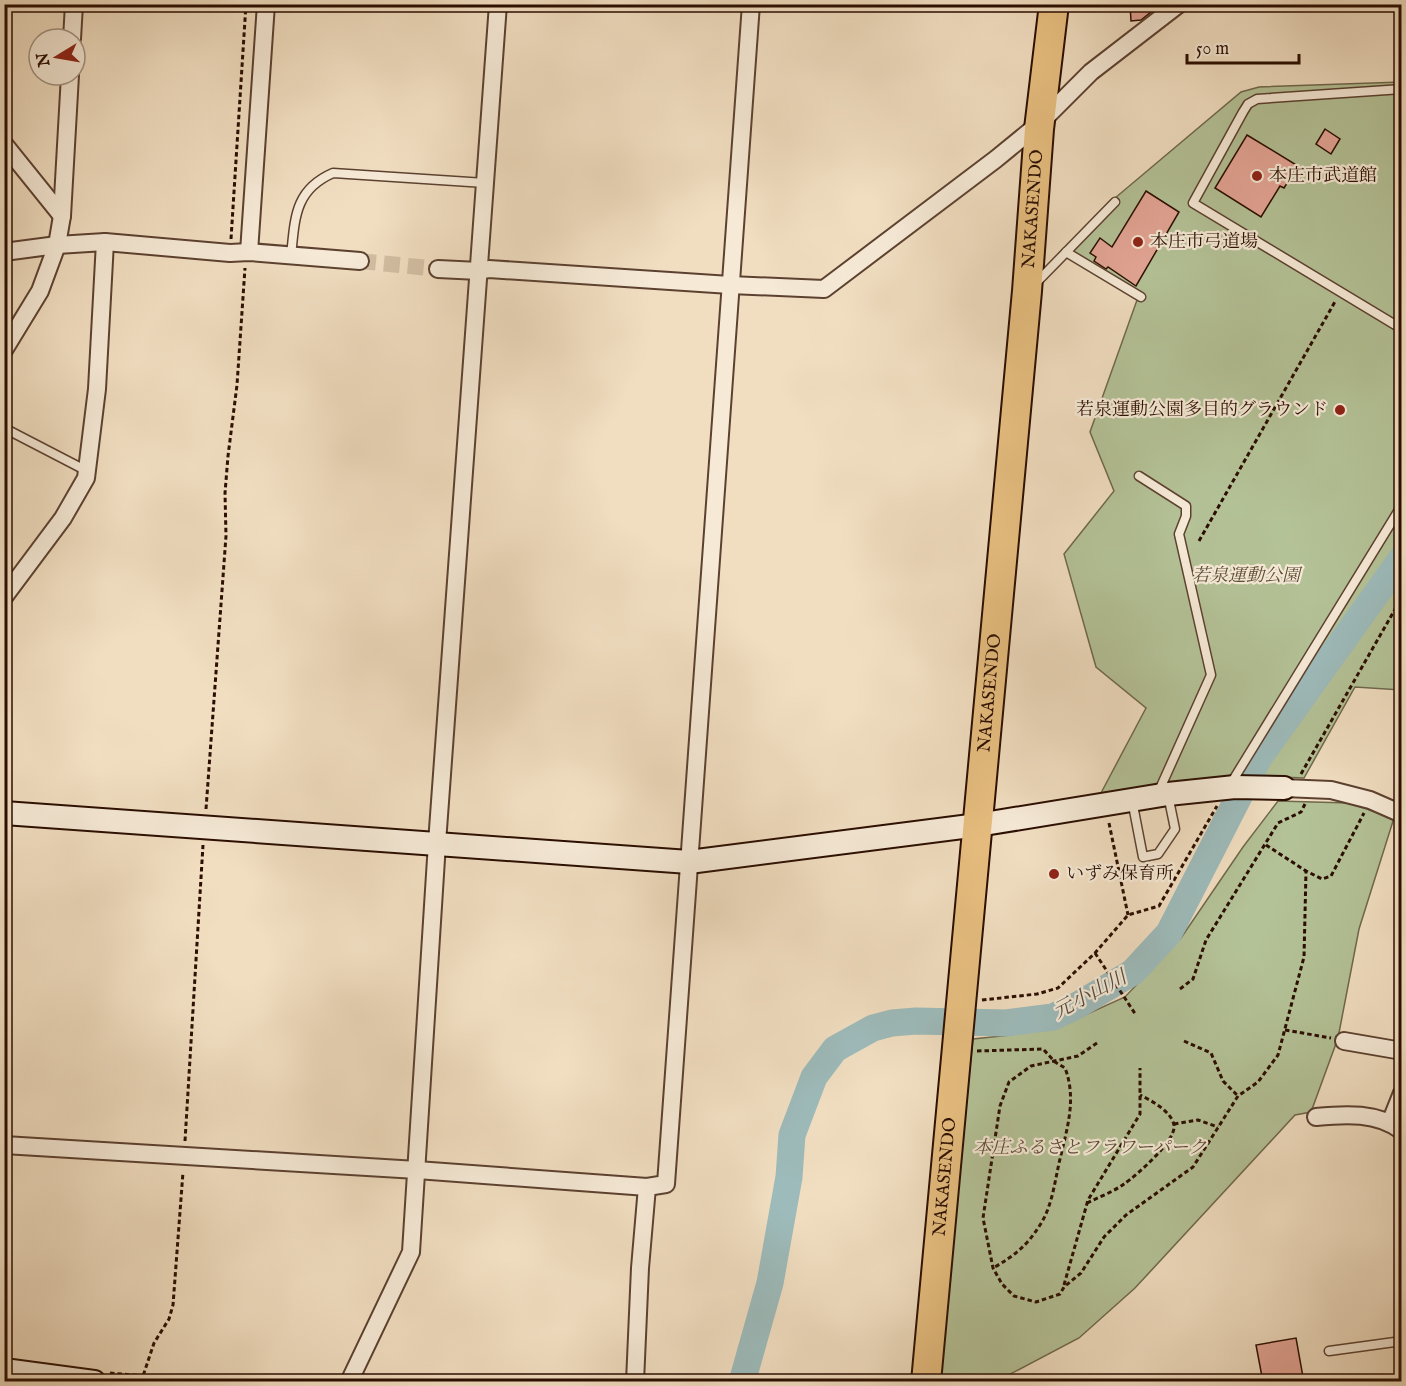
<svg xmlns="http://www.w3.org/2000/svg" width="1406" height="1386" viewBox="0 0 1406 1386" font-family="'IM FELL English','Noto Serif JP',serif">
<rect width="100%" height="100%" fill="#f1dec1"/>
<filter id="stains"><feTurbulence type="fractalNoise" baseFrequency=".00333" numOctaves="4"/><feColorMatrix values="0 0 0 0 .2 0 0 0 0 .09 0 0 0 0 .02 0 0 0 .5 -.17"/></filter>
<radialGradient id="worn" r=".72"><stop offset=".6" stop-color="#630" stop-opacity="0"/><stop offset="1" stop-color="#630" stop-opacity=".3"/></radialGradient>
<g fill="#b4c297" stroke="#6f684c" stroke-width="1.5">
<path d="M 1401,82 L 1401,690 L 1355,687 L 1304,778 L 1239,775 L 1101,793 L 1146,708 L 1096,667 L 1064,554 L 1114,491 L 1090,432 L 1137,300 L 1141,293 L 1070,252 L 1119,203 L 1115,198 L 1241,92 L 1259,87 Z"/>
<path d="M 1278,801 L 1349,803 L 1394,818 L 1359,929 L 1338,1038 L 1311,1112 L 1295,1115 L 1135,1288 L 1079,1338 L 997,1381 L 937,1382 L 973,1039 L 1011,1035 L 1074,1020 L 1125,997 L 1181,938 L 1243,847 Z"/>
</g>
<g fill="none" stroke-linecap="round" stroke-linejoin="round">
<path stroke="#9dbbbb" stroke-width="27" d="M 742,1382 L 770,1283 L 789,1177 L 792,1135 L 814,1077 L 835,1049 L 873,1028 L 892,1023 L 916,1021 L 1006,1023 L 1053,1017 L 1078,1005 L 1133,972 L 1169,933 L 1258,759 L 1402,558"/>
</g>
<g fill="#e4a596" stroke="#2a0d00" stroke-width="1.5">
<path d="M 1130,4 L 1161,4 L 1141,20 L 1131,21 Z"/>
<path d="M 1325,129 L 1340,139 L 1331,154 L 1316,144 Z"/>
<path d="M 1247,135 L 1298,166 L 1284,188 L 1280,186 L 1261,217 L 1215,188 Z"/>
<path d="M 1146,191 L 1179,212 L 1136,286 L 1108,267 L 1106,269 L 1094,261 L 1096,257 L 1090,253 L 1100,238 L 1112,247 Z"/>
<path d="M 1296,1338 L 1303,1377 L 1280,1382 L 1263,1382 L 1256,1345 Z"/>
</g>
<g fill="none" stroke-linecap="round" stroke-linejoin="round">
<path stroke="#d3bfa4" stroke-width="16" stroke-dasharray="16 8" stroke-linecap="butt" d="M 360,261 L 438,269"/>
<g stroke="#5c4130" stroke-width="11">
<g id="lane">
<path d="M 1402,89 L 1257,99 L 1248,104 L 1243,112 L 1193,203 L 1402,329"/>
<path d="M 1066,252 L 1141,297"/>
<path d="M 291,256 C 295,219 294,190 333,173 L 485,183"/>
<path d="M 1036,283 L 1115,202"/>
<path d="M 4,428 L 87,471"/>
<path d="M 1139,476 L 1186,506 L 1186,516 L 1179,534 L 1211,675 L 1158,793"/>
<path d="M 1230,785 L 1402,505"/>
<path d="M 1132,800 L 1143,857 L 1158,854 L 1175,829 L 1168,795"/>
<path d="M 1329,1351 L 1402,1341"/>
</g>
</g>
<g stroke="#5c4130" stroke-width="20">
<g id="street">
<path d="M 72,39 L 74,4"/>
<path d="M 4,144 L 62,216"/>
<path d="M 4,252 L 57,245 L 105,242 L 230,253 L 249,252 L 360,261"/>
<path d="M 249,252 L 266,4"/>
<path d="M 438,269 L 479,271 L 489,269 L 730,285 L 824,289 L 996,159 L 1040,123 L 1091,72 L 1179,4"/>
<path d="M 4,350 L 40,291 L 57,245 L 62,216 L 70,75"/>
<path d="M 4,597 L 63,518 L 86,478 L 97,389 L 105,242"/>
<path d="M 1284,788 L 1331,790 L 1370,800 L 1402,814"/>
<path d="M 1344,1041 L 1402,1051"/>
<path d="M 1316,1117 C 1345,1114 1378,1112 1402,1131"/>
<path d="M 1390,1123 L 1402,1093"/>
<path d="M 4,1145 L 417,1170 L 647,1187 L 666,1184 L 751,4"/>
<path d="M 349,1382 L 411,1252 L 437,843 L 498,4"/>
<path d="M 635,1382 L 640,1268 L 647,1187"/>
</g>
</g>
<g stroke="#2a0d00" stroke-width="26">
<g id="secondary">
<path d="M 4,813 L 689,862 L 978,825 L 1168,794 L 1235,787 L 1284,788"/>
<path d="M 4,1370 L 94,1382"/>
</g>
</g>
<g stroke="#2a0d00" stroke-width="32">
<g id="highway">
<path id="s1" d="M 926,1382 L 1027,291 L 1039,129 L 1054,4"/>
</g>
</g>
<g stroke="#2a0d00" stroke-width="3" stroke-dasharray="4.5 3" stroke-linecap="butt">
<path d="M 231,239 L 246,4"/>
<path d="M 1199,541 L 1336,300"/>
<path d="M 1301,774 L 1402,597"/>
<path d="M 206,809 L 226,536 L 225,493 L 228,456 L 237,385 L 245,268"/>
<path d="M 1109,823 L 1128,915"/>
<path d="M 1266,845 L 1306,871"/>
<path d="M 1095,953 L 1136,1015"/>
<path d="M 1180,989 L 1193,979 L 1206,940 L 1278,823 L 1301,812 L 1305,804"/>
<path d="M 982,1000 L 1037,994 L 1058,988 L 1095,953 L 1128,915 L 1159,906 L 1217,806"/>
<path d="M 1285,1030 L 1331,1038"/>
<path d="M 1184,1041 L 1211,1053 L 1223,1081 L 1238,1096"/>
<path d="M 1097,1043 L 1078,1056 L 1031,1066 L 1009,1082 L 1000,1106 L 983,1218 L 993,1268 L 1002,1284 L 1014,1296 L 1036,1302 L 1060,1294 L 1064,1287 L 1081,1273 L 1104,1237 L 1126,1215 L 1193,1167 L 1238,1096 L 1258,1082 L 1278,1055 L 1304,957 L 1306,871 L 1322,879 L 1331,876 L 1364,813"/>
<path d="M 977,1051 L 1043,1049 L 1055,1062 L 1065,1068 C 1078,1102 1065,1134 1058,1168 C 1054,1187 1051,1208 1040,1225 C 1027,1246 1014,1256 993,1268"/>
<path d="M 1174,1124 L 1198,1120 L 1218,1127"/>
<path d="M 185,1141 L 203,845"/>
<path d="M 1087,1203 C 1099,1197 1113,1192 1124,1184 C 1136,1176 1177,1140 1174,1125 C 1171,1111 1152,1101 1140,1095"/>
<path d="M 1064,1285 L 1088,1200 L 1140,1114 L 1140,1068"/>
<path d="M 110,1373 L 214,1382"/>
<path d="M 141,1382 L 154,1343 L 169,1319 L 173,1305 L 183,1172"/>
</g>
<use href="#lane" stroke="#f6ead7" stroke-width="8"/>
<use href="#street" stroke="#f6ead7" stroke-width="16"/>
<use href="#secondary" stroke="#f6ead7" stroke-width="22"/>
<use href="#highway" stroke="#e8bf80" stroke-width="28"/>
</g>
<g fill="#8f2418" stroke="#f6ead7" stroke-width="2">
<circle cx="1257" cy="176" r="6"/>
<circle cx="1138" cy="242" r="6"/>
<circle cx="1340" cy="410" r="6"/>
<circle cx="1054" cy="874" r="6"/>
</g>
<g text-anchor="middle" dominant-baseline="central" stroke-width="4.5" stroke-linejoin="round" paint-order="stroke">
<g font-size="18" fill="#2a0d00" stroke="#f6ead7" text-anchor="start">
<text x="1269" y="176">本庄市武道館</text>
<text x="1150" y="242">本庄市弓道場</text>
<text x="1328" y="410" text-anchor="end">若泉運動公園多目的グラウンド</text>
<text x="1066" y="874">いずみ保育所</text>
</g>
<g font-size="18" fill="#2a0d00" stroke="#f6ead7">
<text stroke="none"><textPath href="#s1" startOffset="1178">NAKASENDO</textPath></text>
<text stroke="none"><textPath href="#s1" startOffset="692">NAKASENDO</textPath></text>
<text stroke="none"><textPath href="#s1" startOffset="206">NAKASENDO</textPath></text>
</g>
<g font-size="18" font-style="italic" fill="#5a4c35" stroke="#f6ead7">
<text x="1246" y="576">若泉運動公園</text>
<text x="1090" y="1148">本庄ふるさとフラワーパーク</text>
</g>
<g font-size="20" font-style="italic" fill="#524a41" stroke="#f6ead7">
<text transform="translate(1090 995) rotate(-28)">元小山川</text>
</g>
</g>
<rect width="1406" height="1386" fill="none" stroke="#f1dec1" stroke-width="24"/>
<rect x="6" y="6" width="1394" height="1374" fill="none" stroke="#2a0d00" stroke-width="3"/>
<rect x="12" y="12" width="1382" height="1362" fill="none" stroke="#2a0d00" stroke-width="1.5"/>
<g transform="translate(57 57) rotate(259)"><circle r="28" fill="#f6ead7" stroke="#a49281" stroke-width="1.5"/>
<path d="M0-4.5L10 22L0 15L-10 22Z" fill="#8f2418"/>
<text y="-9" font-size="16" font-weight="bold" text-anchor="middle" fill="#2a0d00">N</text>
</g>
<path d="M1187 54v9h112v-9" fill="none" stroke="#2a0d00" stroke-width="3"/>
<text x="1196" y="54" font-size="18" fill="#2a0d00" stroke="#f6ead7" stroke-width="4.5" paint-order="stroke">50 m</text>
<rect width="100%" height="100%" filter="url(#stains)"/>
<rect width="100%" height="100%" fill="url(#worn)"/>
</svg>
